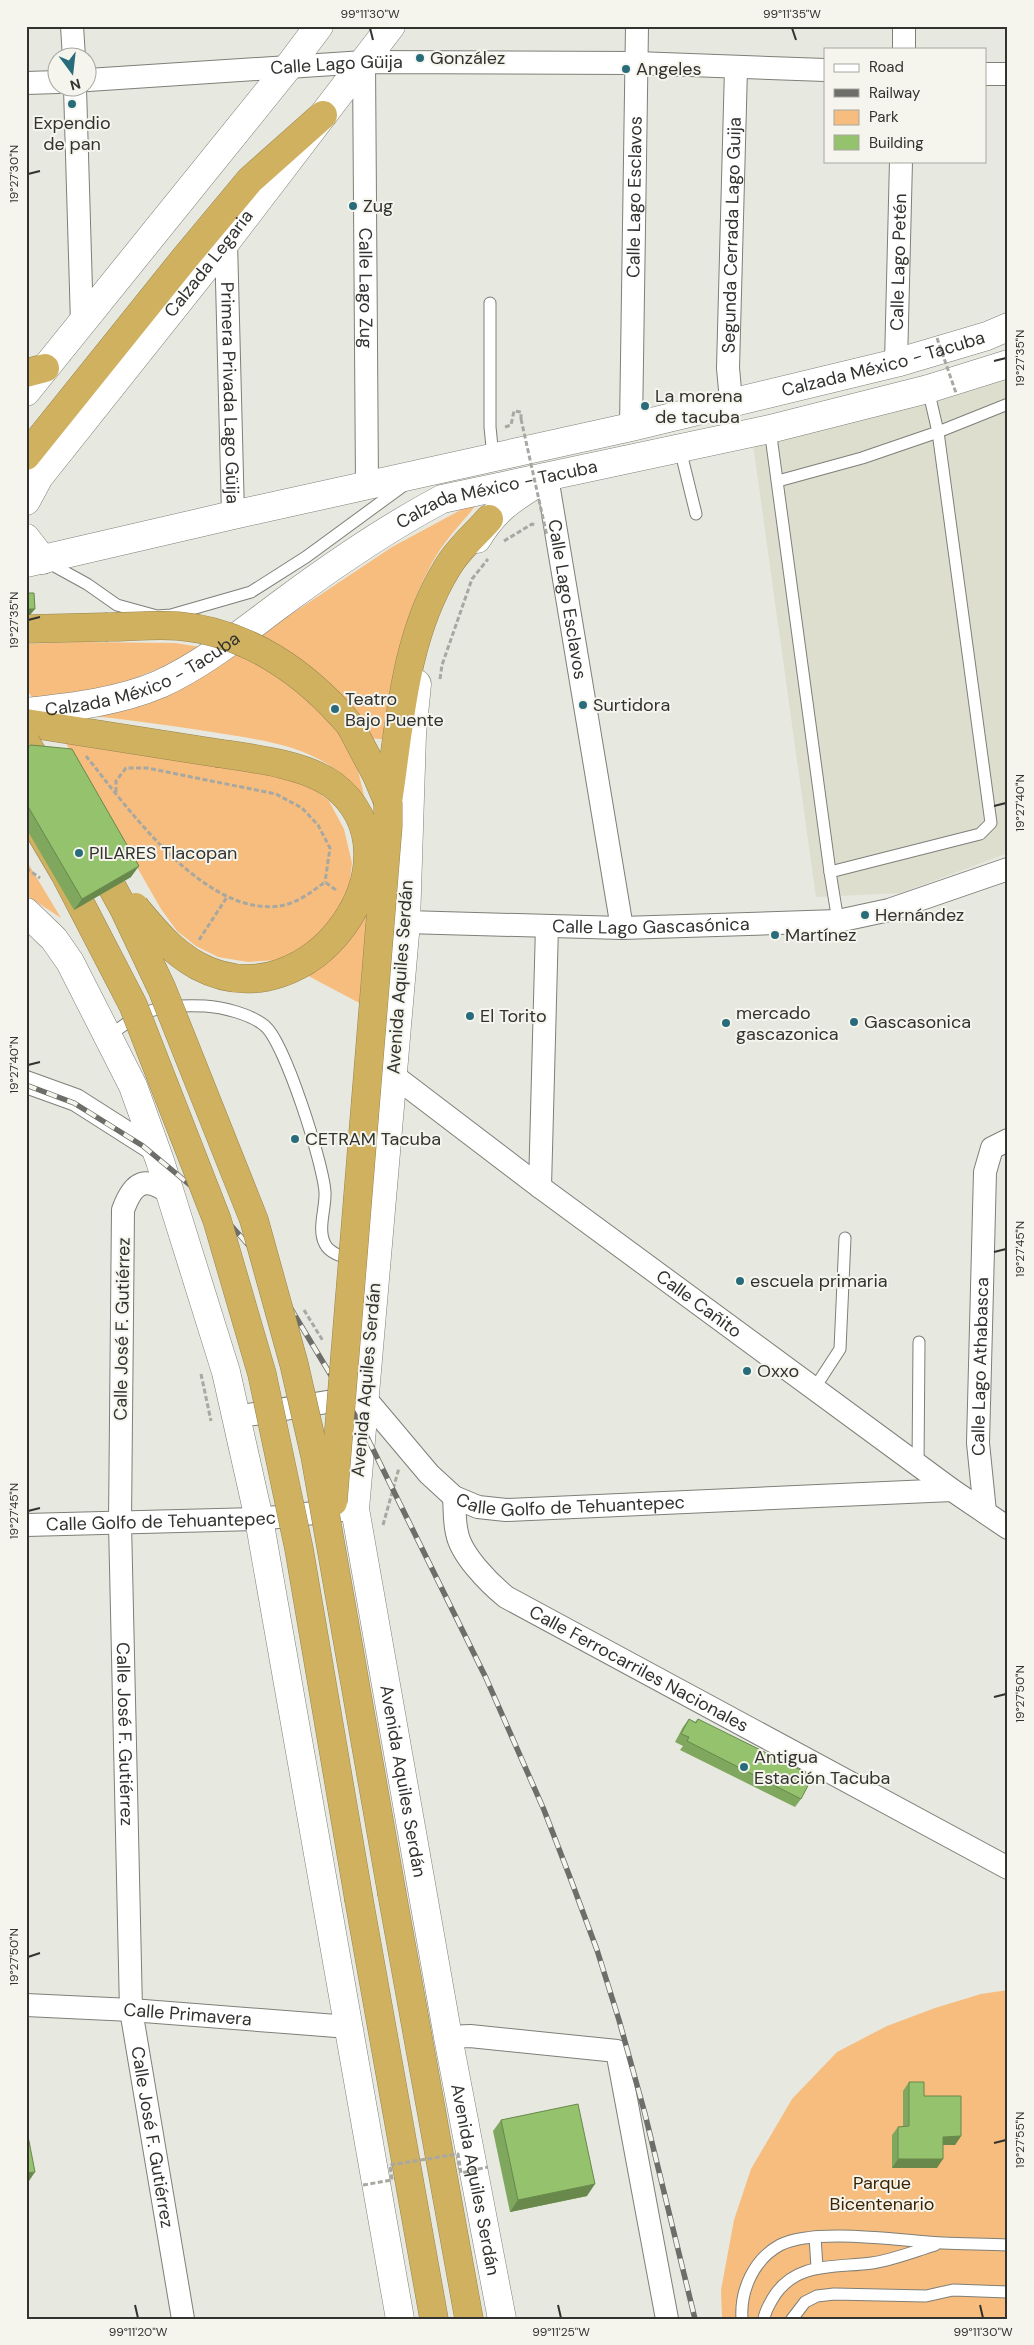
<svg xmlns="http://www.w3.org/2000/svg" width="1034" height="2345" viewBox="0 0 1034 2345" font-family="'DM Sans',sans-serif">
<rect width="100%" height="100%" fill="#e7e8e0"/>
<path fill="#dddece" d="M 1008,372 L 1008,853 L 901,893 L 816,897 L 753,444 Z"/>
<g fill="#f7bd7e">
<path d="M 481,499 C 465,520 444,540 432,563 C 401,618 394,679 388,740 L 370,738 L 355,759 L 369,815 C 359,798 349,778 332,767 C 297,743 253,739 212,732 C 168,725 125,719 80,715 L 227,657 L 392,547 Z"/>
<path d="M 80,642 L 175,643 L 201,647 L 160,668 L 113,687 L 35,702 L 26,688 L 26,644 Z"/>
<path d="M 64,740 L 234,763 L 305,782 L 329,801 L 344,829 L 352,863 L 349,888 L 394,890 L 384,1016 L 278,960 L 248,962 L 218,957 L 196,946 L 177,931 L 161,909 Z"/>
<path d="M 26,860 L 61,918 L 26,895 Z"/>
<path d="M 1008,1990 L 1008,2319 L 722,2319 L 721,2290 L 734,2220 L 751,2169 L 792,2099 L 837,2052 L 887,2026 L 935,2008 L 981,1994 Z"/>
</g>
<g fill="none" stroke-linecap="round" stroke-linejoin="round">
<g stroke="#7e7f78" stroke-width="13">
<g id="lane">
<path d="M 490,303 L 490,427 L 493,457"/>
<path d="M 770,429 L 830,872 L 838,921"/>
<path d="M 680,449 L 696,514"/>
<path d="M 778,481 L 862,458 L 938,432 L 1008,404"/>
<path d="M 47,562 L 87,584 L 117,605 L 157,616 L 171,615 L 251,592 L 306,557 L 403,486"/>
<path d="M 830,872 L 980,834 L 991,823 L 938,432 L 928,389"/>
<path d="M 108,1038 C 139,1009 163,1004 205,1006 C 222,1007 251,1014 265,1026 C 285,1043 323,1163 325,1192 C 326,1208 317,1229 325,1244 C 330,1254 344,1257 354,1260"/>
<path d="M 814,1389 L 840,1349 L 845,1238"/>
<path d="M 918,1465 L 919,1342"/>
<path d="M 815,2237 L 817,2267"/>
<path d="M 742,2319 C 740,2290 754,2259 780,2245 C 815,2227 903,2241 943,2243 C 964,2244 986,2244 1008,2245"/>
<path d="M 764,2319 C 765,2311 769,2305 773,2298 C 795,2261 836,2268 872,2263 C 893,2260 915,2251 935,2245"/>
<path d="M 792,2319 L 805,2302 L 817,2296 L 834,2294 L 926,2296 L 953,2290 L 1008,2292"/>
</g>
</g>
<g stroke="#7e7f78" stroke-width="24">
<g id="street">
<path d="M 72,26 L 74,58"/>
<path d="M 904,49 L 904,26"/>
<path id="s1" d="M 364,62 L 367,485"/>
<path d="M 985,74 L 1008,74"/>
<path id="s2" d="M 88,80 L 364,62 L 636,63 L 825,70"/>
<path d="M 26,83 L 58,82"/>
<path d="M 75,88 L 82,323"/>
<path id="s3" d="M 226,242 L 233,515"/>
<path id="s4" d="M 896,363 L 901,161"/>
<path id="s5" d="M 731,401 L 728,368 L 736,68"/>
<path id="s6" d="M 631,427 L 637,26"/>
<path id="s7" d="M 547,477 L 622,928"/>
<path id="s8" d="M 406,922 L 622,928 L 838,921 L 889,910 L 1008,869"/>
<path id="s9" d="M 393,1075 L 540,1187 L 952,1490 L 1008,1528"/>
<path d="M 26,1082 L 76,1100 L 156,1151"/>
<path d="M 540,1187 L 547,926"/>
<path id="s10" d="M 171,1194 C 146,1176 134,1180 123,1210 L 120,1523 L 131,2010 L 183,2319"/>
<path id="s11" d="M 236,1417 L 345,1399 L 365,1398 L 429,1474 L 454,1497 L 478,1507 L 506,1510 L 952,1490"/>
<path id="s12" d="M 454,1497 C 455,1509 454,1521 457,1533 C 461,1555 489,1583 506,1597 L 1008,1868"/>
<path id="s13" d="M 985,1512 L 978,1443 L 985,1172 L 992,1148 L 1008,1140"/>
<path id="s14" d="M 26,1525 L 259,1519 L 342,1510"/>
<path id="s15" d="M 26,2005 L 131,2010 L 349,2027"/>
<path d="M 448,2037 L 470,2036 L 617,2051 L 667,2319"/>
</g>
</g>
<g stroke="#7e7f78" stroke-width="29">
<g id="secondary">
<path d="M 26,392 L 289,66 L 319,26"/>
<path id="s16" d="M 26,501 L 39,477 L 226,242 L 391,26"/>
<path d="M 26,538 L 43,560"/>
<path d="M 477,539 C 497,506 515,497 547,477"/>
<path id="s17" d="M 26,563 L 233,515 L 631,427 L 896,363 L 987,336 L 1008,327"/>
<path id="s18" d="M 417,684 L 412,734 L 406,922 L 355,1509 L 448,2037 L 502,2319"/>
<path id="s19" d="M 26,712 C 71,707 118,702 160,684 C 206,663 245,630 286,600 C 336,563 387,528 442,499 L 770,429 L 928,389 L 1008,364"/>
<path d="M 26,912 L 54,939 L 70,962 L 133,1086 L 160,1161 L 226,1372 L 259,1519 L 400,2319"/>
</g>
</g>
<g stroke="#98854f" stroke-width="29">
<g id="highway">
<path d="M 26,373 L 45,368"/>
<path d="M 26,456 L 185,258 L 250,180 L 323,115"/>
<path d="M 26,629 L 105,627"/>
<path d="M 26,723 L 217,753"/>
<path d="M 350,725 L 377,776 L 388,802"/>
<path d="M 388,802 C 400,723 404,638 447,568 C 457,550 475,535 489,519"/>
<path d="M 392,1894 L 469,2319"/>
<path d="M 359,1900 L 434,2319"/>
</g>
</g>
<g stroke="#a7a8a1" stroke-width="3" stroke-dasharray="5 2.5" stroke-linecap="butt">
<path d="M 505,427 L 511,425 L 514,411 L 521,412 L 521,419"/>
<path d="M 504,541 L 532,524 L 535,525"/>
<path d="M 440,679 L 442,665 L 472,579 L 488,559"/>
<path d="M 86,756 C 128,808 207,922 285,905 C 300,901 313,891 325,882 L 336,890"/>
<path d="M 116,792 L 116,781 L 126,768 L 147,768 L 276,794 L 302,808 L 318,825 L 330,848 L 325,882"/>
<path d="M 26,868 L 40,878"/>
<path d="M 199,940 L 227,897"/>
<path d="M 304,1310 L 323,1341"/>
<path d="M 201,1374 L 211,1421"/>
<path d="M 383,1525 L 399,1468"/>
</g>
<use href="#lane" stroke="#fff" stroke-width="11"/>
<use href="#street" stroke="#fff" stroke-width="22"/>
<use href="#secondary" stroke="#fff" stroke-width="28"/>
<use href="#highway" stroke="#cfb160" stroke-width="28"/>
<g stroke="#6d6d69" stroke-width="5.5">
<path id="rail" d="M 26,1085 L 74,1103 L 143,1146 L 208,1200 L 261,1259 L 362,1427 L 486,1678 L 544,1810 L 571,1880 L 597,1950 L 619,2020 L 645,2114 L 695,2319"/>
</g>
<use href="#rail" stroke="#f5f5ed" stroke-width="4" stroke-dasharray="11" stroke-linecap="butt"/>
<g stroke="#98854f" stroke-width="29" stroke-linecap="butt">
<g id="highway-bridge">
<path d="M 105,627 C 129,627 155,624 178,626 C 248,632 306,673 350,725"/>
<path d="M 26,743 L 48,779"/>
<path d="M 26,808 L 65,874 L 133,1005 L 217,1220 L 262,1374 L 299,1549 L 359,1900"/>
<path d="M 95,856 L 124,909 L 162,989 L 254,1220 L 294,1364 L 315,1456 L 392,1894"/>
<path d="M 135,907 C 154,930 171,951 198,966 C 311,1026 428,857 333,785 C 305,764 251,758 217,753"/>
<path d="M 333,1502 L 388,826 L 388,802"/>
</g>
</g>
<g stroke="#a7a8a1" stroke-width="3" stroke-dasharray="5 2.5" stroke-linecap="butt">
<path d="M 937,338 L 956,393"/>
<path d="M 521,419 L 547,536"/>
<path d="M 363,2185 L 392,2180 L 390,2165 L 458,2154 L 461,2173 L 488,2167"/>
</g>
<use href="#highway-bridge" stroke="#cfb160" stroke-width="28"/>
</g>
<g fill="#80a75e">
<path d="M 26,748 L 131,877 L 74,910 L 26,828 Z"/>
<path d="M 689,1719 L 695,1722 L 698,1719 L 801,1799 L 795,1807 L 680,1750 L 683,1746 L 675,1742 L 683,1727 Z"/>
<path d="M 909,2082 L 924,2096 L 961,2136 L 955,2145 L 943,2145 L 937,2168 L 892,2168 L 892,2135 L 898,2127 L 903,2126 L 903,2091 Z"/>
<path d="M 501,2120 L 587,2196 L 510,2212 L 493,2131 Z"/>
</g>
<g fill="#68884c">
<path d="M 26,609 L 35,609 L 30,615 L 26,615 Z"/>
<path d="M 139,866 L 131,877 L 74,910 L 82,899 Z"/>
<path d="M 961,2136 L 955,2145 L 936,2145 L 943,2137 Z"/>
<path d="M 898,2159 L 943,2159 L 937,2168 L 892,2168 Z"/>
<path d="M 35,2172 L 29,2181 L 26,2181 L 26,2173 Z"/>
<path d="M 595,2184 L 587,2196 L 510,2212 L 518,2200 Z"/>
</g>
<g fill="#95c26d" stroke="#68884c">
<path d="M 26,593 L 34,593 L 35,609 L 26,609 Z"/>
<path d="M 31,745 L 72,749 L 139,866 L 82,899 L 26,803 L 26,748 Z"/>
<path d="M 689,1719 L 696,1723 L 698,1719 L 813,1776 L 801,1799 L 687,1741 L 689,1737 L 681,1734 Z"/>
<path d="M 909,2082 L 924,2082 L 924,2096 L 961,2096 L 961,2136 L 943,2137 L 943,2159 L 898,2159 L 898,2127 L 909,2126 Z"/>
<path d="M 578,2104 L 595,2184 L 518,2200 L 501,2120 Z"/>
<path d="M 26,2131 L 27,2131 L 35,2172 L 26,2173 Z"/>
</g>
<path fill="none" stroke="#32322f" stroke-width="2" d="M 370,28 L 373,40M 792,28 L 796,40M 28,174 L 40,171M 994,361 L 1006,358M 28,620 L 40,617M 994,806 L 1006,803M 28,1065 L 40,1062M 994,1252 L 1006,1249M 28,1511 L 40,1508M 994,1697 L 1006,1694M 28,1957 L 40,1953M 994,2143 L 1006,2140M 135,2305 L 138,2318M 558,2305 L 561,2318M 980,2305 L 983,2318"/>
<g fill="#286c7c" stroke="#f5f5ed" stroke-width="2">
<circle cx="420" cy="58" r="5"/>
<circle cx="626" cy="69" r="5"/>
<circle cx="72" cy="104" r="5"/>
<circle cx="353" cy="206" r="5"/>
<circle cx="645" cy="406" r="5"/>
<circle cx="583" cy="705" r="5"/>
<circle cx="335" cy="709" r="5"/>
<circle cx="79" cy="853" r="5"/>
<circle cx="865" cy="915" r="5"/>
<circle cx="775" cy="935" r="5"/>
<circle cx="470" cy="1016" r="5"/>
<circle cx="854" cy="1022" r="5"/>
<circle cx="726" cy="1023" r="5"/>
<circle cx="295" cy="1139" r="5"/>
<circle cx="740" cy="1281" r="5"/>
<circle cx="747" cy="1371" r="5"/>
<circle cx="744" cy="1767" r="5"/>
</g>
<g text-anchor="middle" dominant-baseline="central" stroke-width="4" stroke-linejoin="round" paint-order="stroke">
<g font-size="18" fill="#32322f" stroke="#f5f5ed" text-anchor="start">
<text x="430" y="58">González</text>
<text x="636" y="69">Angeles</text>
<text x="72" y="123" text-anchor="middle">Expendio<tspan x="72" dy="21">de pan</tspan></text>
<text x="363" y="206">Zug</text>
<text x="655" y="396">La morena<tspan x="655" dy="21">de tacuba</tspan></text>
<text x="345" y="699">Teatro<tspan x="345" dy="21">Bajo Puente</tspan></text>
<text x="593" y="705">Surtidora</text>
<text x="89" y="853">PILARES Tlacopan</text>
<text x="875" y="915">Hernández</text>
<text x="785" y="935">Martínez</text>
<text x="736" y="1013">mercado<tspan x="736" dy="21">gascazonica</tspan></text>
<text x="480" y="1016">El Torito</text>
<text x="864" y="1022">Gascasonica</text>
<text x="305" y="1139">CETRAM Tacuba</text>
<text x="750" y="1281">escuela primaria</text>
<text x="757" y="1371">Oxxo</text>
<text x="754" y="1757">Antigua<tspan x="754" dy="21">Estación Tacuba</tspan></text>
</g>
<g font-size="18" fill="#32322f" stroke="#f5f5ed">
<text stroke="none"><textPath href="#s2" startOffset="249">Calle Lago Güija</textPath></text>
<text stroke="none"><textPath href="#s6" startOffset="230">Calle Lago Esclavos</textPath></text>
<text stroke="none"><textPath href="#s5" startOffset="166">Segunda Cerrada Lago Guija</textPath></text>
<text stroke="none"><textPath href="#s4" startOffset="101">Calle Lago Petén</textPath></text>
<text stroke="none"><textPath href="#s16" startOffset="300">Calzada Legaria</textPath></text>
<text stroke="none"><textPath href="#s1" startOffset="226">Calle Lago Zug</textPath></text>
<text stroke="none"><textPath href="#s17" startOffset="880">Calzada México - Tacuba</textPath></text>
<text stroke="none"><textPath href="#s3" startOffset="151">Primera Privada Lago Güija</textPath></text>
<text stroke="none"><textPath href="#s19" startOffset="529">Calzada México - Tacuba</textPath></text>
<text stroke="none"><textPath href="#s7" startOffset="124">Calle Lago Esclavos</textPath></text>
<text stroke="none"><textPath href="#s19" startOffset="124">Calzada México - Tacuba</textPath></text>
<text stroke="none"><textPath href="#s8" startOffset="245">Calle Lago Gascasónica</textPath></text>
<text transform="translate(400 977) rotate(-86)">Avenida Aquiles Serdán</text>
<text stroke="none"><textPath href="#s9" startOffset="382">Calle Cañito</textPath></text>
<text transform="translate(122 1329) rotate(-89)">Calle José F. Gutiérrez</text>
<text stroke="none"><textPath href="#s13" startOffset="146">Calle Lago Athabasca</textPath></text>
<text transform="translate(366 1380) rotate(-85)">Avenida Aquiles Serdán</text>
<text stroke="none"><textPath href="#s11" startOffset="382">Calle Golfo de Tehuantepec</textPath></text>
<text stroke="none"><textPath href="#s14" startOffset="135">Calle Golfo de Tehuantepec</textPath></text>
<text stroke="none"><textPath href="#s12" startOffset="269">Calle Ferrocarriles Nacionales</textPath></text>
<text stroke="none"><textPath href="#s10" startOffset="589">Calle José F. Gutiérrez</textPath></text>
<text stroke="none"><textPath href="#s18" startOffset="1104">Avenida Aquiles Serdán</textPath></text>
<text stroke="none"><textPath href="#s15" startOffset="162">Calle Primavera</textPath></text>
<text stroke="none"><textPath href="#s10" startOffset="994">Calle José F. Gutiérrez</textPath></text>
<text stroke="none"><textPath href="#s18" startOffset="1509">Avenida Aquiles Serdán</textPath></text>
</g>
<g font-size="18" fill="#3d2301" stroke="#f5f5ed">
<text x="882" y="2183">Parque<tspan x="882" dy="21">Bicentenario</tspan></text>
</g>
</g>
<rect width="1034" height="2345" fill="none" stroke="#f5f5ed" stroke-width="55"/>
<rect x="824" y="48" width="162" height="115" fill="#f5f5ed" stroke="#a7a7a1"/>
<rect x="834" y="64" width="25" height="8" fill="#ffffff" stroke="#a7a7a1"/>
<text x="869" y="72" font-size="15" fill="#32322f">Road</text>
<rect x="834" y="89" width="25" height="8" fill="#6d6d69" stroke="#a7a7a1"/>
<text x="869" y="98" font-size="15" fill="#32322f">Railway</text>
<rect x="834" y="110" width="25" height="15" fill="#f7bd7e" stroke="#a7a7a1"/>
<text x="869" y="122" font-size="15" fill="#32322f">Park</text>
<rect x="834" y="135" width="25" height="15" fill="#95c26d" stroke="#a7a7a1"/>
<text x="869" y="148" font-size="15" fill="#32322f">Building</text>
<g transform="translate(72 72) rotate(165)"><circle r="24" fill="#f5f5ed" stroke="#a7a7a1"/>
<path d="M0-4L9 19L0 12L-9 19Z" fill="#286c7c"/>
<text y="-8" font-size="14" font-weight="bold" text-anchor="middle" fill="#32322f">N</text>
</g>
<rect x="28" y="28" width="978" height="2290" fill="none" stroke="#32322f" stroke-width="2"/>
<g font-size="12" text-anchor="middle" fill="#32322f">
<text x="370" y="18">99°11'30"W</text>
<text x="792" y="18">99°11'35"W</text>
<text transform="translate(14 174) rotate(-90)" y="4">19°27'30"N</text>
<text transform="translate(1020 358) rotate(-90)" y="4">19°27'35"N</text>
<text transform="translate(14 620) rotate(-90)" y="4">19°27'35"N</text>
<text transform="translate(1020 803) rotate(-90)" y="4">19°27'40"N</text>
<text transform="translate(14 1065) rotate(-90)" y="4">19°27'40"N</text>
<text transform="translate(1020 1249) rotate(-90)" y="4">19°27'45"N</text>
<text transform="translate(14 1511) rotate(-90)" y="4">19°27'45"N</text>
<text transform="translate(1020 1694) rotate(-90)" y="4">19°27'50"N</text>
<text transform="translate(14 1957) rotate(-90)" y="4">19°27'50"N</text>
<text transform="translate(1020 2140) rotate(-90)" y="4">19°27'55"N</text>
<text x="138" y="2336">99°11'20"W</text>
<text x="561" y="2336">99°11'25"W</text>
<text x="983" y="2336">99°11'30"W</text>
</g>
</svg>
